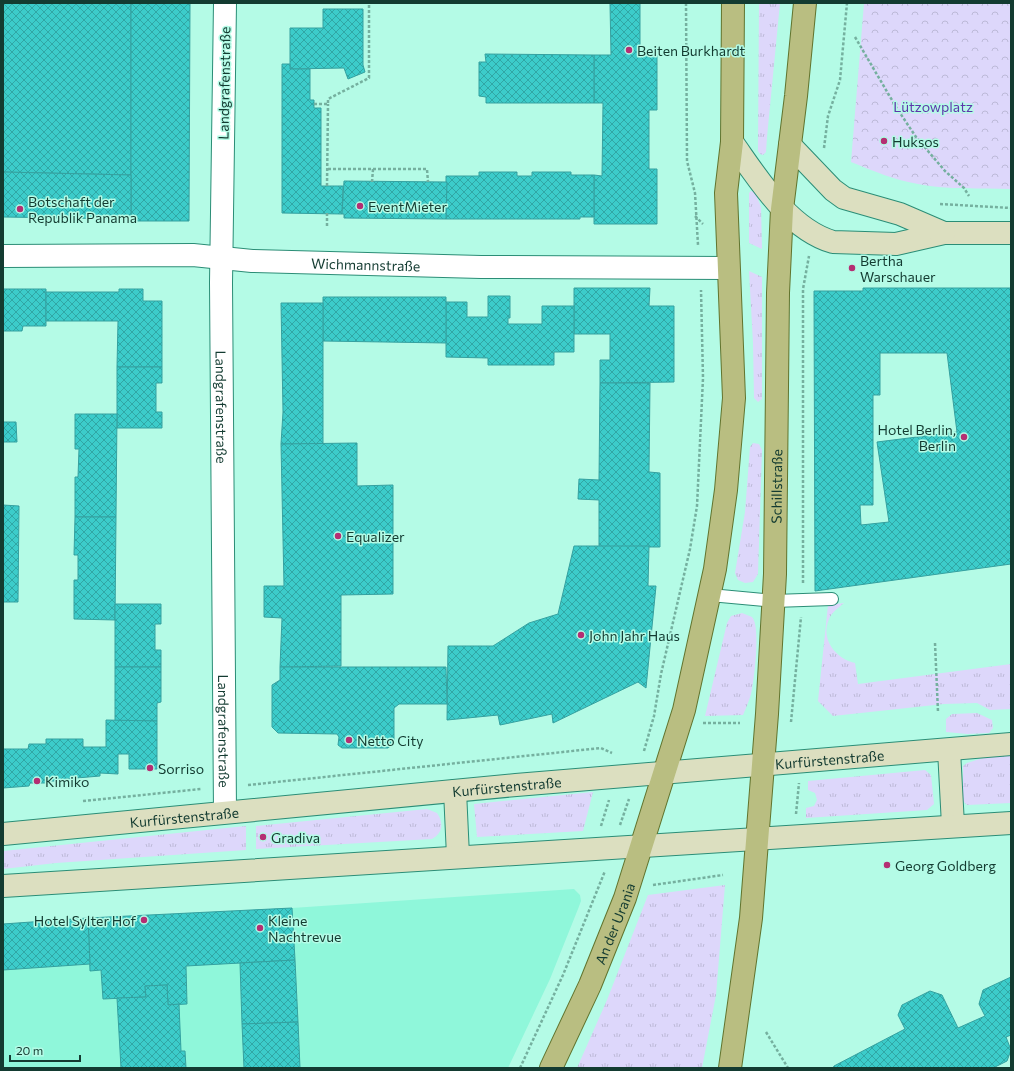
<svg xmlns="http://www.w3.org/2000/svg" width="1014" height="1071" viewBox="0 0 1014 1071" font-family="Commissioner,sans-serif">
<defs>
<pattern id="grass-tufts" width="24" height="20" patternUnits="userSpaceOnUse"><rect width="24" height="20" fill="#ddd7fb"/><path d="M3 7l-1-3M5 7V3M7 7l1-3M15 17l-1-3M17 17v-4M19 17l1-3" fill="none" stroke="#bdb9d8"/></pattern>
<pattern id="park-crowns" width="20" height="18" patternUnits="userSpaceOnUse"><rect width="20" height="18" fill="#ddd7fb"/><path d="M2 6a3 3 0 1 1 6 0M12 15a3 3 0 1 1 6 0" fill="none" stroke="#bdb9d8"/></pattern>
<pattern id="building-cross-hatch" width="8" height="8" patternUnits="userSpaceOnUse"><rect width="8" height="8" fill="#3cccca"/><path d="M0 0l8 8M0 8l8-8" fill="none" stroke="#31a7a5"/></pattern>
</defs>
<rect width="100%" height="100%" fill="#b4fbe6"/>
<path fill="#8ff7da" d="M 574,889 L 580,895 L 581,901 L 578,909 L 550,979 L 508,1068 L 3,1068 L 3,924 L 292,908 Z"/>
<g fill="url(#grass-tufts)">
<path d="M 759,3 L 780,3 L 767,137 L 766,152 L 763,155 L 760,154 L 758,151 Z"/>
<path d="M 751,191 L 755,192 L 761,207 L 762,249 L 749,243 L 749,193 Z"/>
<path d="M 749,271 L 762,277 L 762,399 L 758,402 L 754,398 L 753,343 Z"/>
<path d="M 753,443 L 759,444 L 762,450 L 758,574 L 753,582 L 745,583 L 738,580 L 735,573 L 745,512 L 750,447 Z"/>
<path d="M 844,603 C 838,608 832,612 829,619 C 820,639 836,659 855,663 L 858,684 L 1011,664 L 1011,709 L 990,710 L 977,703 L 944,704 L 833,716 L 818,701 L 828,605 Z"/>
<path d="M 742,613 L 752,617 C 761,627 754,680 751,694 C 749,701 746,708 743,715 L 705,716 L 727,623 L 731,616 Z"/>
<path d="M 977,713 L 992,720 L 993,728 L 989,733 L 967,734 L 946,732 L 946,719 L 952,714 Z"/>
<path d="M 995,754 L 1011,754 L 1011,803 L 967,805 L 963,801 L 963,766 L 967,763 Z"/>
<path d="M 925,770 L 931,775 L 934,804 L 927,810 L 806,818 L 806,808 L 814,806 L 817,800 L 815,793 L 808,790 L 808,781 Z"/>
<path d="M 593,792 L 583,831 L 477,837 L 474,804 Z"/>
<path d="M 427,809 L 437,813 C 444,823 443,833 432,839 L 256,849 L 256,826 Z"/>
<path d="M 246,826 L 246,850 L 56,863 L 3,869 L 3,851 Z"/>
<path d="M 725,885 L 716,995 L 702,1068 L 577,1068 L 607,1000 L 648,895 Z"/>
</g>
<path fill="url(#park-crowns)" d="M 864,3 L 1011,3 L 1011,189 C 980,188 949,190 918,184 C 895,180 873,171 851,162 Z"/>
<g fill="url(#building-cross-hatch)" stroke="#34a1a0" fill-rule="evenodd">
<path d="M 3,3 L 131,3 L 131,175 L 3,172 Z"/>
<path d="M 131,3 L 190,3 L 189,221 L 131,221 Z"/>
<path d="M 610,3 L 640,3 L 640,55 L 657,55 L 657,110 L 649,110 L 649,169 L 657,169 L 657,224 L 594,224 L 594,175 L 602,176 L 603,103 L 594,103 L 594,55 L 611,55 Z"/>
<path d="M 323,9 L 363,9 L 363,65 L 365,72 L 348,79 L 344,68 L 290,69 L 290,28 L 323,28 Z"/>
<path d="M 485,54 L 594,55 L 594,103 L 486,103 L 486,97 L 479,96 L 479,62 L 486,62 Z"/>
<path d="M 282,64 L 290,64 L 290,69 L 310,69 L 310,100 L 314,100 L 314,108 L 321,108 L 321,186 L 343,186 L 342,214 L 282,213 Z"/>
<path d="M 3,172 L 131,175 L 131,219 L 3,217 Z"/>
<path d="M 479,172 L 517,172 L 517,176 L 532,176 L 532,172 L 571,172 L 571,175 L 594,175 L 594,217 L 580,217 L 580,219 L 446,219 L 446,176 L 479,176 Z"/>
<path d="M 344,181 L 447,182 L 446,219 L 344,218 L 344,214 L 342,214 Z"/>
<path d="M 574,288 L 650,288 L 649,306 L 674,306 L 674,382 L 600,383 L 600,360 L 610,360 L 610,334 L 574,334 Z"/>
<path d="M 863,288 L 1011,288 L 1011,564 L 815,591 L 814,291 L 863,291 ZM 880,353 L 947,353 L 957,432 L 877,442 L 889,522 L 861,525 L 860,505 L 873,505 L 873,395 L 880,395 Z"/>
<path d="M 3,289 L 46,289 L 46,326 L 23,326 L 22,331 L 3,331 Z"/>
<path d="M 119,289 L 143,289 L 143,301 L 162,301 L 162,367 L 117,367 L 118,321 L 46,321 L 46,292 L 119,292 Z"/>
<path d="M 488,296 L 510,296 L 510,318 L 508,318 L 508,324 L 542,324 L 542,306 L 574,306 L 574,352 L 554,352 L 554,365 L 488,365 L 488,358 L 446,357 L 446,302 L 467,302 L 467,317 L 488,317 Z"/>
<path d="M 323,297 L 446,297 L 446,343 L 323,341 Z"/>
<path d="M 281,303 L 323,303 L 323,444 L 281,444 L 283,412 Z"/>
<path d="M 117,367 L 162,367 L 162,383 L 156,383 L 156,412 L 162,412 L 162,428 L 117,428 Z"/>
<path d="M 600,383 L 650,383 L 649,472 L 660,473 L 660,547 L 599,547 L 599,500 L 578,499 L 579,479 L 599,480 Z"/>
<path d="M 75,414 L 117,414 L 116,517 L 75,517 L 75,477 L 78,477 L 79,449 L 75,449 Z"/>
<path d="M 3,422 L 16,422 L 17,442 L 3,442 Z"/>
<path d="M 357,443 L 357,486 L 393,485 L 393,594 L 341,595 L 341,666 L 280,667 L 282,618 L 264,617 L 264,586 L 284,586 L 281,444 Z"/>
<path d="M 3,505 L 19,506 L 18,602 L 3,602 Z"/>
<path d="M 75,517 L 116,517 L 115,620 L 74,619 L 74,580 L 78,580 L 78,555 L 74,555 Z"/>
<path d="M 574,546 L 649,546 L 648,586 L 656,586 L 646,688 L 638,682 L 553,723 L 552,714 L 500,725 L 498,715 L 447,720 L 448,646 L 493,646 L 529,623 L 558,614 Z"/>
<path d="M 115,604 L 161,604 L 161,624 L 155,624 L 155,650 L 161,650 L 161,667 L 115,667 Z"/>
<path d="M 115,667 L 161,667 L 161,702 L 157,703 L 157,721 L 115,721 Z"/>
<path d="M 280,667 L 446,667 L 447,704 L 399,704 L 394,708 L 394,743 L 388,748 L 342,748 L 338,745 L 339,737 L 337,734 L 278,733 L 272,727 L 272,685 L 280,680 Z"/>
<path d="M 106,720 L 157,721 L 157,769 L 129,769 L 129,754 L 118,754 L 118,774 L 100,773 L 100,776 L 65,779 L 65,781 L 47,781 L 47,783 L 30,783 L 29,786 L 3,788 L 3,749 L 28,749 L 29,744 L 46,744 L 46,739 L 83,739 L 83,747 L 106,747 Z"/>
<path d="M 292,908 L 295,960 L 186,966 L 187,1004 L 168,1005 L 167,985 L 145,986 L 146,997 L 103,999 L 101,970 L 90,971 L 88,918 Z"/>
<path d="M 88,918 L 90,964 L 3,970 L 3,924 Z"/>
<path d="M 295,960 L 298,1022 L 242,1024 L 240,963 Z"/>
<path d="M 1011,977 L 1011,1035 L 1006,1037 L 1011,1050 L 1007,1061 L 993,1068 L 833,1068 L 834,1066 L 905,1029 L 898,1015 L 902,1005 L 930,991 L 942,995 L 958,1028 L 985,1016 L 979,1004 L 983,990 Z"/>
<path d="M 167,985 L 168,1005 L 179,1004 L 181,1051 L 185,1051 L 186,1068 L 121,1068 L 117,998 L 146,997 L 145,986 Z"/>
<path d="M 298,1022 L 300,1068 L 244,1068 L 242,1024 Z"/>
</g>
<g fill="none" stroke-linecap="round" stroke-linejoin="round">
<g stroke="#2b8d76" stroke-width="14">
<path id="lane" d="M 710,595 L 774,601 L 832,599"/>
</g>
<g stroke="#2b8d76" stroke-width="24">
<g id="street">
<path id="s1" d="M 225,3 L 221,283 L 225,812"/>
<path id="s2" d="M 3,256 L 193,255 L 252,261 L 481,267 L 728,268"/>
</g>
</g>
<g stroke="#2b8d76" stroke-width="24">
<g id="secondary">
<path d="M 732,142 C 757,177 788,229 833,242 L 896,244 L 944,233 L 1011,233"/>
<path d="M 790,145 L 833,190 L 844,198 L 900,214 L 944,233"/>
<path d="M 949,750 L 953,825"/>
<path d="M 455,791 L 458,856"/>
<path id="s3" d="M 3,834 L 516,785 L 1011,744"/>
<path d="M 3,886 L 1011,823"/>
</g>
</g>
<g stroke="#61742e" stroke-width="24">
<g id="primary">
<path id="s4" d="M 551,1068 L 590,985 L 625,898 L 684,710 L 715,569 L 726,490 L 734,398 L 726,193 L 732,142 L 733,3"/>
<path id="s5" d="M 730,1068 L 751,918 L 767,714 L 775,574 L 778,293 L 782,209 L 796,96 L 805,3"/>
</g>
</g>
<g stroke="#75b09f" stroke-width="2.5" stroke-dasharray="3 2" stroke-linecap="butt">
<path d="M 686,3 L 687,161 L 695,193 L 698,245"/>
<path d="M 855,37 L 896,107 L 916,137 L 945,171 L 964,188 L 969,196"/>
<path d="M 314,104 L 328,104 L 328,99 L 369,78 L 369,3"/>
<path d="M 824,148 L 828,116 L 840,80 L 847,3"/>
<path d="M 328,169 L 427,169 L 428,182"/>
<path d="M 372,182 L 373,169"/>
<path d="M 327,186 L 328,104"/>
<path d="M 940,204 L 1011,208"/>
<path d="M 327,213 L 327,228"/>
<path d="M 695,216 L 703,224"/>
<path d="M 803,583 L 803,289 L 809,256"/>
<path d="M 935,643 L 938,712"/>
<path d="M 791,722 L 801,617"/>
<path d="M 703,723 L 740,723"/>
<path d="M 644,751 L 654,716 L 661,674 L 690,549 L 697,506 L 703,378 L 701,290"/>
<path d="M 248,785 L 601,748 L 612,753"/>
<path d="M 83,801 L 201,789"/>
<path d="M 796,814 L 799,783"/>
<path d="M 620,825 L 629,799"/>
<path d="M 601,826 L 609,800"/>
<path d="M 653,885 L 723,875"/>
<path d="M 766,1032 L 788,1068"/>
<path d="M 520,1068 L 563,975 L 605,871"/>
</g>
<use href="#lane" stroke="#fff" stroke-width="12"/>
<use href="#street" stroke="#fff" stroke-width="22"/>
<use href="#secondary" stroke="#dcdfc0" stroke-width="22"/>
<use href="#primary" stroke="#b9be81" stroke-width="22"/>
</g>
<g fill="#b42e73" stroke="#b4fbe6" stroke-width="1.5">
<circle cx="629" cy="50" r="4"/>
<circle cx="884" cy="141" r="4"/>
<circle cx="360" cy="206" r="4"/>
<circle cx="20" cy="209" r="4"/>
<circle cx="852" cy="268" r="4"/>
<circle cx="964" cy="437" r="4"/>
<circle cx="338" cy="536" r="4"/>
<circle cx="581" cy="635" r="4"/>
<circle cx="349" cy="740" r="4"/>
<circle cx="150" cy="768" r="4"/>
<circle cx="37" cy="781" r="4"/>
<circle cx="263" cy="837" r="4"/>
<circle cx="887" cy="865" r="4"/>
<circle cx="144" cy="920" r="4"/>
<circle cx="260" cy="928" r="4"/>
</g>
<g text-anchor="middle" dominant-baseline="central" stroke-width="3" stroke-linejoin="round" paint-order="stroke">
<g font-size="14" fill="#133b31" stroke="#b4fbe6" text-anchor="start">
<text x="637" y="50">Beiten Burkhardt</text>
<text x="892" y="141">Huksos</text>
<text x="28" y="201">Botschaft der<tspan x="28" dy="16">Republik Panama</tspan></text>
<text x="368" y="206">EventMieter</text>
<text x="860" y="260">Bertha<tspan x="860" dy="16">Warschauer</tspan></text>
<text x="956" y="429" text-anchor="end">Hotel Berlin,<tspan x="956" dy="16">Berlin</tspan></text>
<text x="346" y="536">Equalizer</text>
<text x="589" y="635">John Jahr Haus</text>
<text x="357" y="740">Netto City</text>
<text x="158" y="768">Sorriso</text>
<text x="45" y="781">Kimiko</text>
<text x="271" y="837">Gradiva</text>
<text x="895" y="865">Georg Goldberg</text>
<text x="136" y="920" text-anchor="end">Hotel Sylter Hof</text>
<text x="268" y="920">Kleine<tspan x="268" dy="16">Nachtrevue</tspan></text>
</g>
<g font-size="14" fill="#133b31" stroke="#b4fbe6">
<text transform="translate(224 83) rotate(-89)">Landgrafenstraße</text>
<text stroke="none"><textPath href="#s2" startOffset="363">Wichmannstraße</textPath></text>
<text stroke="none"><textPath href="#s1" startOffset="404">Landgrafenstraße</textPath></text>
<text stroke="none"><textPath href="#s5" startOffset="584">Schillstraße</textPath></text>
<text stroke="none"><textPath href="#s1" startOffset="728">Landgrafenstraße</textPath></text>
<text stroke="none"><textPath href="#s3" startOffset="830">Kurfürstenstraße</textPath></text>
<text stroke="none"><textPath href="#s3" startOffset="506">Kurfürstenstraße</textPath></text>
<text stroke="none"><textPath href="#s3" startOffset="182">Kurfürstenstraße</textPath></text>
<text stroke="none"><textPath href="#s4" startOffset="158">An der Urania</textPath></text>
</g>
<g font-size="14" fill="#5e35ab" stroke="#b4fbe6">
<text x="933" y="106">Lützowplatz</text>
</g>
</g>
<rect width="1014" height="1071" fill="none" stroke="#133b31" stroke-width="8"/>
<path d="M10 1055v6h70v-6" fill="none" stroke="#133b31" stroke-width="2"/>
<text x="16" y="1055" font-size="12" fill="#133b31" stroke="#b4fbe6" stroke-width="3" paint-order="stroke">20 m</text>
</svg>
